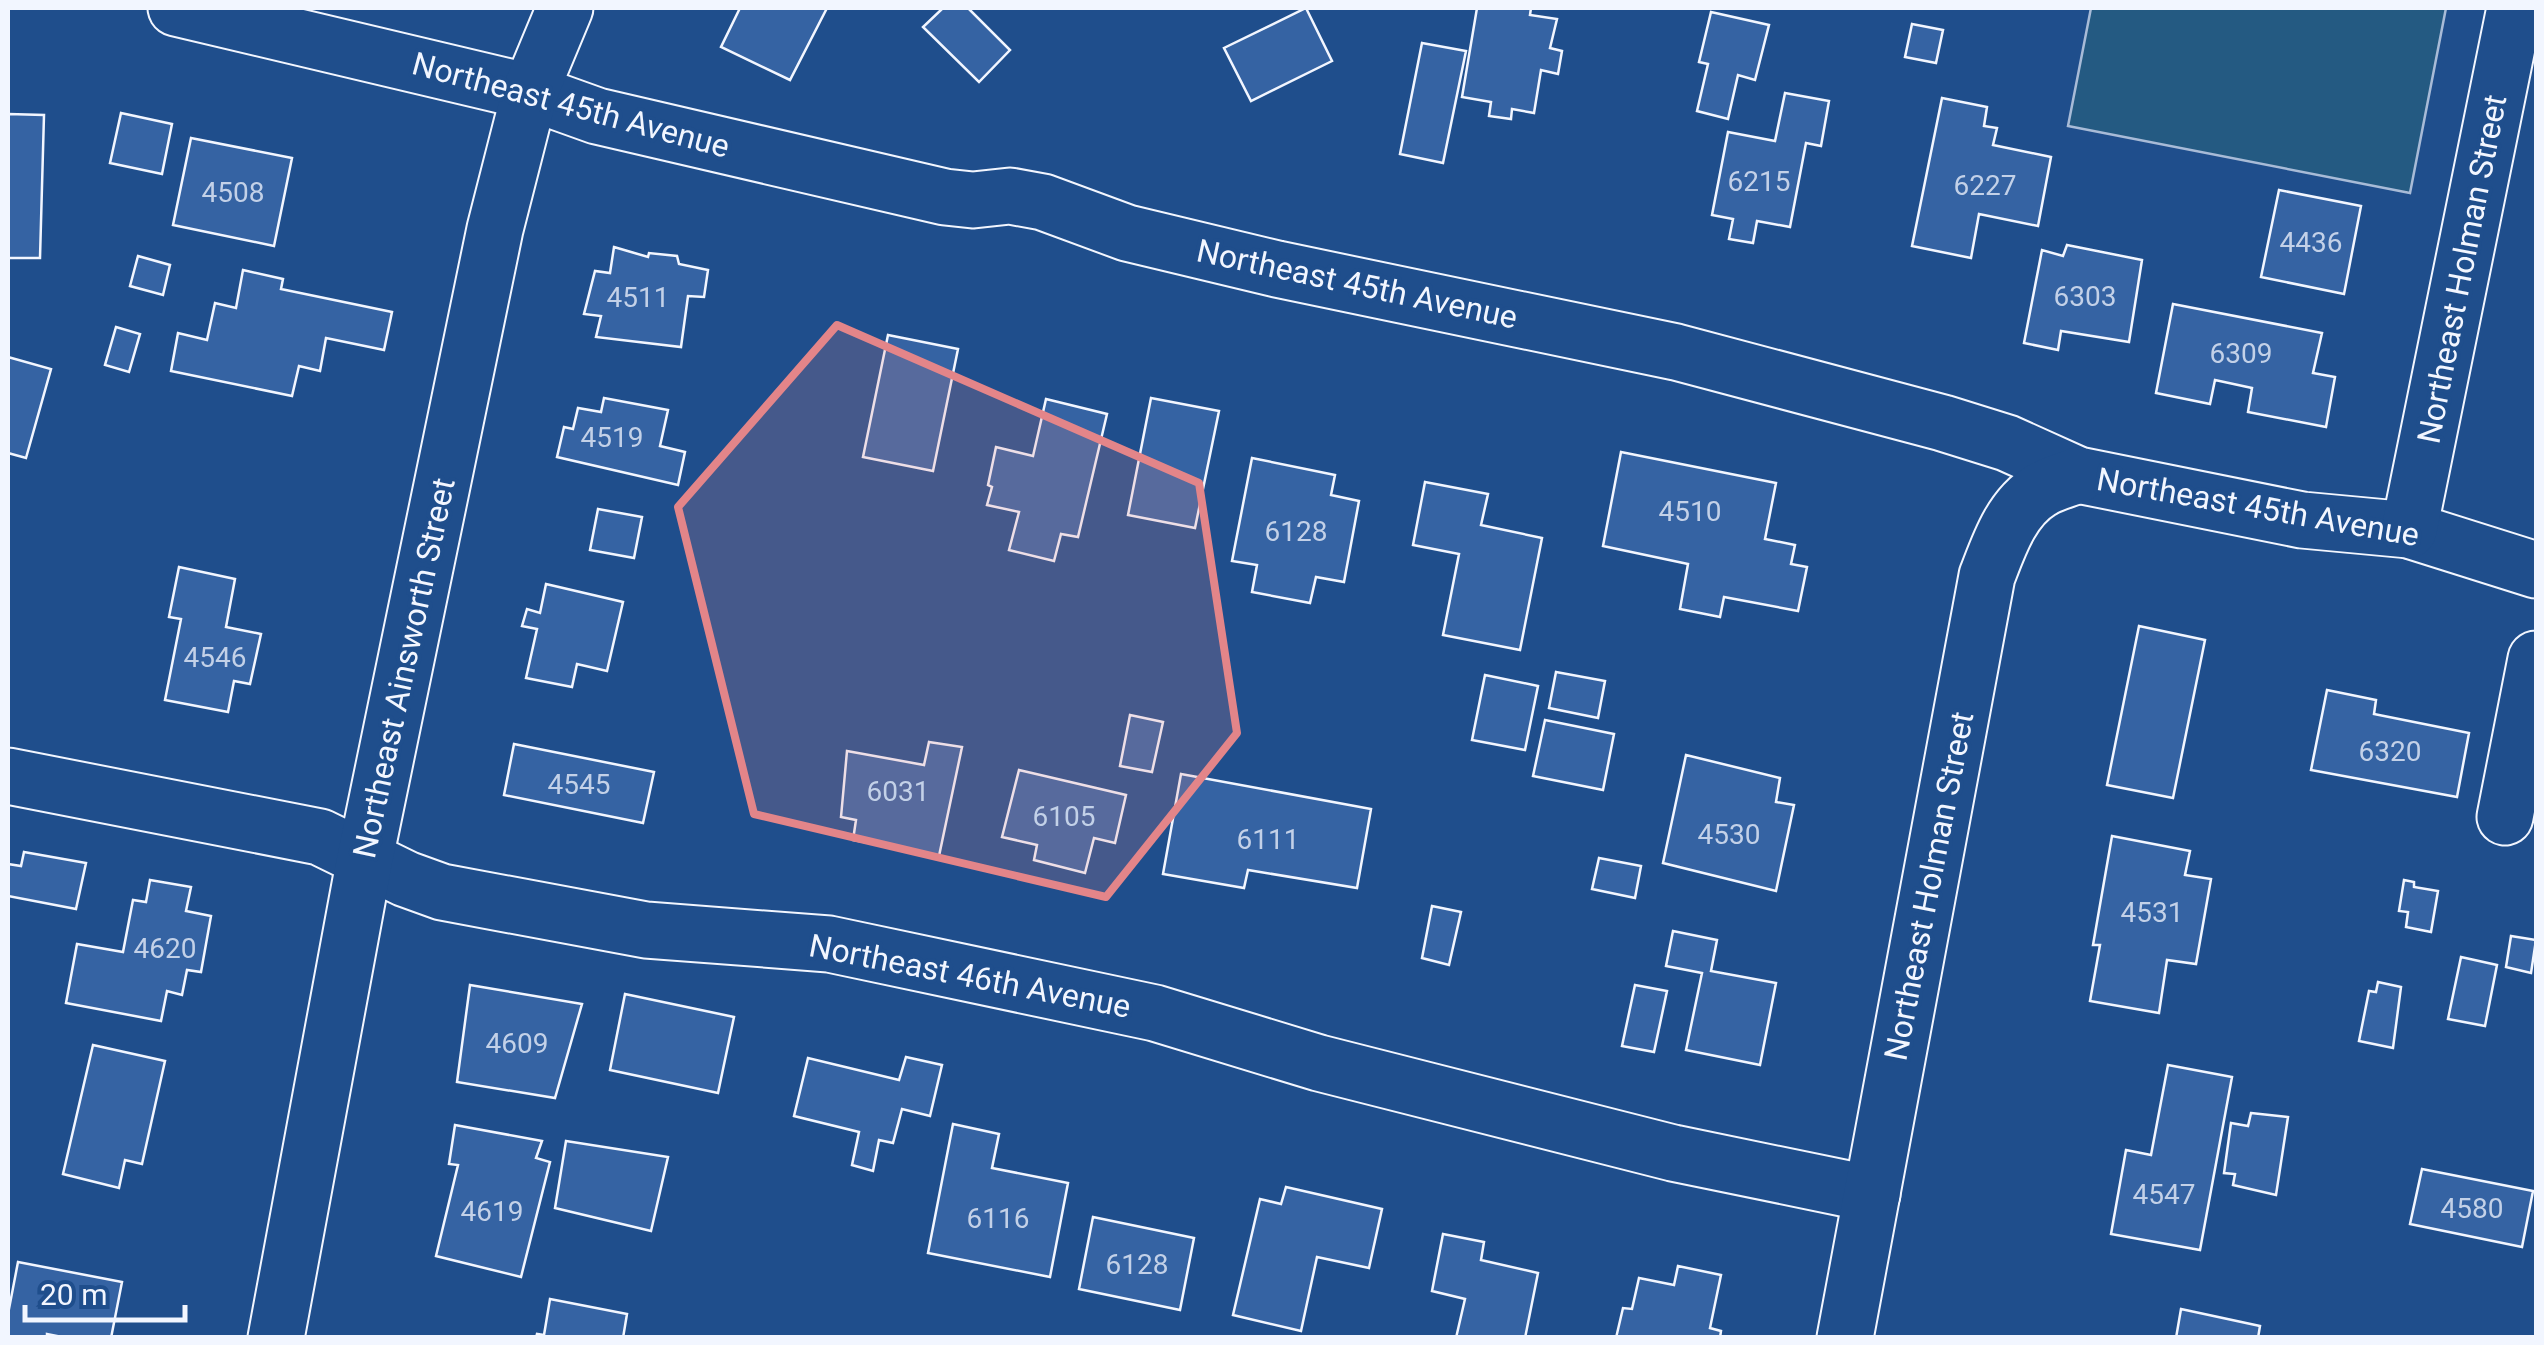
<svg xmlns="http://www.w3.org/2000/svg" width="2544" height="1345" viewBox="0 0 2544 1345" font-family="Roboto,sans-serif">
<rect width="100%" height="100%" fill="#1f4e8c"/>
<path fill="#245a82" stroke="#a8bbd7" stroke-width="2.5" d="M 2091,8 L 2446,8 L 2410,193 L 2068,126 Z"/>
<g fill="#3563a3" stroke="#f2f6ff" stroke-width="2.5">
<path d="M 740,8 L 827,8 L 790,80 L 721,47 Z"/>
<path d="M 943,8 L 968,8 L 1010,50 L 979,82 L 923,27 Z"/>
<path d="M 1306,8 L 1332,61 L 1251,101 L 1224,48 Z"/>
<path d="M 1477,8 L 1531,8 L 1530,15 L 1557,19 L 1550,48 L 1562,51 L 1558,74 L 1541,70 L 1534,113 L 1512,109 L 1511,119 L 1489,116 L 1491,102 L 1462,97 Z"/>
<path d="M 1711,12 L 1769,25 L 1755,80 L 1738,75 L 1728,119 L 1697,111 L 1708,64 L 1699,62 Z"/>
<path d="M 1912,24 L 1943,30 L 1936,63 L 1905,57 Z"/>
<path d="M 1422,43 L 1466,51 L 1443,163 L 1400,154 Z"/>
<path d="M 1785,93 L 1829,101 L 1821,146 L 1806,143 L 1790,227 L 1757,221 L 1753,243 L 1729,239 L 1733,219 L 1712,215 L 1728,132 L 1775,141 Z"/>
<path d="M 1942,98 L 1987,107 L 1984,126 L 1997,128 L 1993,145 L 2051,157 L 2038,226 L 1979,214 L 1971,258 L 1912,246 Z"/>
<path d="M 121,113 L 172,124 L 162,174 L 110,163 Z"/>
<path d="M 8,114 L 44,115 L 40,258 L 8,258 Z"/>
<path d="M 191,138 L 292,158 L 274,246 L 173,225 Z"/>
<path d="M 2279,190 L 2361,206 L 2344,294 L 2261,277 Z"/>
<path d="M 2067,245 L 2142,260 L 2129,342 L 2061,331 L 2058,350 L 2024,343 L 2042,250 L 2063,256 Z"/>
<path d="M 614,247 L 648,257 L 649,253 L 677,256 L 679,264 L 708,270 L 704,297 L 688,296 L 681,347 L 596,337 L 601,316 L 584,314 L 595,271 L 610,273 Z"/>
<path d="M 138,256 L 170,265 L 163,295 L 130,286 Z"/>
<path d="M 243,270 L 283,279 L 281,289 L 392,312 L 384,350 L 326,338 L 320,371 L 299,366 L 292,396 L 171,371 L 178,333 L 207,340 L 215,303 L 236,308 Z"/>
<path d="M 2173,304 L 2322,333 L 2313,373 L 2335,377 L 2326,427 L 2248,412 L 2252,388 L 2215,380 L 2210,404 L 2156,393 Z"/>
<path d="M 116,327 L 140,334 L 129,372 L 105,365 Z"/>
<path d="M 888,335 L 958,349 L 933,471 L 863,457 Z"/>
<path d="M 8,357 L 51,369 L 26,458 L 8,453 Z"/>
<path d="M 604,398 L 668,410 L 660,446 L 685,452 L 678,485 L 557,457 L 564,427 L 573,429 L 578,408 L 601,412 Z"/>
<path d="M 1151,398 L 1219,411 L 1195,528 L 1128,515 Z"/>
<path d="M 1046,399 L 1107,414 L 1078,537 L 1061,534 L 1054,561 L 1009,550 L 1019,512 L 987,505 L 992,487 L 988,485 L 996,447 L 1033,456 Z"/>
<path d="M 1621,452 L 1776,483 L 1765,539 L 1795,545 L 1791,564 L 1807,567 L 1798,611 L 1724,597 L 1720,617 L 1680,609 L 1688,564 L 1603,546 Z"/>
<path d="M 1252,458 L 1335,475 L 1331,495 L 1359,501 L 1344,582 L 1316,577 L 1310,603 L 1252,592 L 1257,565 L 1232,561 Z"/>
<path d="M 1425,482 L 1488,494 L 1481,525 L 1542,538 L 1520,650 L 1443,635 L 1459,554 L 1413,545 Z"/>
<path d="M 598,509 L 642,517 L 634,558 L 590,550 Z"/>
<path d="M 179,567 L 235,579 L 226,627 L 261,634 L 250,684 L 234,681 L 228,712 L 165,700 L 181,619 L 169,617 Z"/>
<path d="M 546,584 L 623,602 L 607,671 L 577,664 L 572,687 L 526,678 L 537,629 L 522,626 L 527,609 L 540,613 Z"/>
<path d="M 2139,626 L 2205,640 L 2173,798 L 2107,785 Z"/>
<path d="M 1556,672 L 1605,681 L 1598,718 L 1549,708 Z"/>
<path d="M 1485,675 L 1538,686 L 1525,750 L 1472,740 Z"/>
<path d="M 2327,690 L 2376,700 L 2374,714 L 2469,733 L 2457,797 L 2311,770 Z"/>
<path d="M 1130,715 L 1163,722 L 1152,772 L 1120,766 Z"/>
<path d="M 1545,720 L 1614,734 L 1603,790 L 1533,776 Z"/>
<path d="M 929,742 L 962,747 L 939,856 L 853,840 L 856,820 L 841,817 L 847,751 L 924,765 Z"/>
<path d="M 514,744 L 654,772 L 643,823 L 504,795 Z"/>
<path d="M 1686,755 L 1780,778 L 1776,802 L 1794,805 L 1776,891 L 1663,863 Z"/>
<path d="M 1019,770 L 1126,795 L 1115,843 L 1094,838 L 1085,873 L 1034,860 L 1037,845 L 1002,837 Z"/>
<path d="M 1181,774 L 1371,809 L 1357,888 L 1248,870 L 1244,888 L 1163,874 Z"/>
<path d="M 2112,836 L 2190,851 L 2185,875 L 2211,879 L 2196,964 L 2167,960 L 2159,1013 L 2090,1001 L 2100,945 L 2093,945 Z"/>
<path d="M 24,852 L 86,863 L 76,909 L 8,896 L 8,864 L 21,866 Z"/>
<path d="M 1599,858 L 1641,866 L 1635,898 L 1592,889 Z"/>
<path d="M 150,880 L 191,887 L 186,911 L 211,916 L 201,972 L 187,970 L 182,995 L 167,991 L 161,1021 L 66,1003 L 77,944 L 123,952 L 133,900 L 146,902 Z"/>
<path d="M 2404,880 L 2414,882 L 2414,887 L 2438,891 L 2431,932 L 2406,927 L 2408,912 L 2399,911 Z"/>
<path d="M 1432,906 L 1461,912 L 1449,965 L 1422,958 Z"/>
<path d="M 1673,931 L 1717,940 L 1711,971 L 1776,983 L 1760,1065 L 1686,1050 L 1702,973 L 1666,966 Z"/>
<path d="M 2511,936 L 2536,940 L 2531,973 L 2506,967 Z"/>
<path d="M 2461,957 L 2497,965 L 2485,1026 L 2448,1019 Z"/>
<path d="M 2378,982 L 2401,987 L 2393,1048 L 2359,1041 L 2369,991 L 2376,992 Z"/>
<path d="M 470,985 L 582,1004 L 555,1098 L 457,1082 Z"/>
<path d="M 1635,985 L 1667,991 L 1654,1052 L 1622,1046 Z"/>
<path d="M 625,994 L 734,1017 L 718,1093 L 610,1070 Z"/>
<path d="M 93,1045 L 165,1061 L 142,1164 L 125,1160 L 119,1188 L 63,1174 Z"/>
<path d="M 906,1057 L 942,1065 L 930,1116 L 902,1109 L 893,1143 L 879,1140 L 873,1171 L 852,1165 L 859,1132 L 794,1116 L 808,1058 L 899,1080 Z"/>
<path d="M 2168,1065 L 2232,1077 L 2200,1250 L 2111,1234 L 2126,1150 L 2151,1155 Z"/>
<path d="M 2251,1113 L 2288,1117 L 2276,1195 L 2233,1185 L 2235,1174 L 2224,1173 L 2231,1123 L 2248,1126 Z"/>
<path d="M 953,1124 L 999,1134 L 992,1168 L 1068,1183 L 1050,1277 L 928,1253 Z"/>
<path d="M 455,1125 L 542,1141 L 536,1158 L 550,1162 L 521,1277 L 436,1256 L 458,1165 L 449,1164 Z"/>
<path d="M 566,1141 L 668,1157 L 651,1231 L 555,1208 Z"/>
<path d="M 2422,1169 L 2533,1191 L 2522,1247 L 2410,1224 Z"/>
<path d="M 1286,1187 L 1382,1209 L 1369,1268 L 1317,1257 L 1301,1331 L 1233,1315 L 1260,1199 L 1281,1204 Z"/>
<path d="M 1093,1217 L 1194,1238 L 1180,1310 L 1079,1289 Z"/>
<path d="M 1443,1234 L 1484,1242 L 1481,1260 L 1538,1273 L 1525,1338 L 1456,1338 L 1465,1299 L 1432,1291 Z"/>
<path d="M 18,1262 L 122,1282 L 111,1338 L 67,1338 L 47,1334 L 47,1338 L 8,1338 L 8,1314 Z"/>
<path d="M 1678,1266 L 1721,1275 L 1710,1328 L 1721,1331 L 1720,1338 L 1616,1338 L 1623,1308 L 1632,1309 L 1639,1278 L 1674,1285 Z"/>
<path d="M 550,1299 L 627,1314 L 623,1338 L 536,1338 L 537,1334 L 544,1335 Z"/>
<path d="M 2181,1309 L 2260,1326 L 2258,1338 L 2176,1338 Z"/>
</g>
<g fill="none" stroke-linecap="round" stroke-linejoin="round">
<g stroke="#f2f6ff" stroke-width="59">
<g id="minor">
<path d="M 176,8 L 530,92 L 597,116 L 945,197 L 973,200 L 1010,196 L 1043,202 L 1127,233 L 1277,269 L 1676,352 L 1943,423 L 2007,443 L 2078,475 L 2302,520 L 2409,530 L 2536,570"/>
<path d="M 2409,530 L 2515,8"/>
<path d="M 8,776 L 320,837 L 406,879 L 442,892 L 646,930 L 829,944 L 1155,1013 L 1319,1063 L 1673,1153 L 1872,1194"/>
<path d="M 2505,817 L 2536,659"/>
<path d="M 276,1338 L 365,858 L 495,229 L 530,92 L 565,8"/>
<path d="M 1845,1338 L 1987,576 C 1999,545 2011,508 2041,490 C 2052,483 2066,480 2078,475"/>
</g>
</g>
<use href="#minor" stroke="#1f4e8c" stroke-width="55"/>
</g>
<path fill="#e38589" fill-opacity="0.2" stroke="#e38589" stroke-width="8" stroke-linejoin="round" d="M 837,325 L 1199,483 L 1237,733 L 1106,897 L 754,814 L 678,507 Z"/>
<g text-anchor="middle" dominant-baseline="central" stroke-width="8" stroke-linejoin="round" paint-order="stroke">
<g font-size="28" fill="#c3d1e8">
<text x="1759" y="181">6215</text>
<text x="1985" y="185">6227</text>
<text x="233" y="192">4508</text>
<text x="2311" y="242">4436</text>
<text x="2085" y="296">6303</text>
<text x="638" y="297">4511</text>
<text x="2241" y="353">6309</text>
<text x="612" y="437">4519</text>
<text x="1690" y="511">4510</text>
<text x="1296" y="531">6128</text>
<text x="215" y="657">4546</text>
<text x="2390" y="751">6320</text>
<text x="579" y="784">4545</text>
<text x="898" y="791">6031</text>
<text x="1064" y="816">6105</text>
<text x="1729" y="834">4530</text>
<text x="1268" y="839">6111</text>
<text x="2152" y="912">4531</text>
<text x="165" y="948">4620</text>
<text x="517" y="1043">4609</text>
<text x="2164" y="1194">4547</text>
<text x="2472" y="1208">4580</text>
<text x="492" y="1211">4619</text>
<text x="998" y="1218">6116</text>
<text x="1137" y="1264">6128</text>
</g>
<g font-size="32" fill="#f2f6ff" stroke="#1f4e8c">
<text transform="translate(571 105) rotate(15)">Northeast 45th Avenue</text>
<text transform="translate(2462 269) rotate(-79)">Northeast Holman Street</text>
<text transform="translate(1357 284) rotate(12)">Northeast 45th Avenue</text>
<text transform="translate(2258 507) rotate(10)">Northeast 45th Avenue</text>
<text transform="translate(404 668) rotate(-78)">Northeast Ainsworth Street</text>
<text transform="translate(1929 886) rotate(-79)">Northeast Holman Street</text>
<text transform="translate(970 976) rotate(11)">Northeast 46th Avenue</text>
</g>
</g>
<rect width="2544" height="1345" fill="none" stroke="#f2f6ff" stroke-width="20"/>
<path d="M25 1305v15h160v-15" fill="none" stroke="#f2f6ff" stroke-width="5"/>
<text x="40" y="1305" font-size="30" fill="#f2f6ff" stroke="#1f4e8c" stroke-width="8" paint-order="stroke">20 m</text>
</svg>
